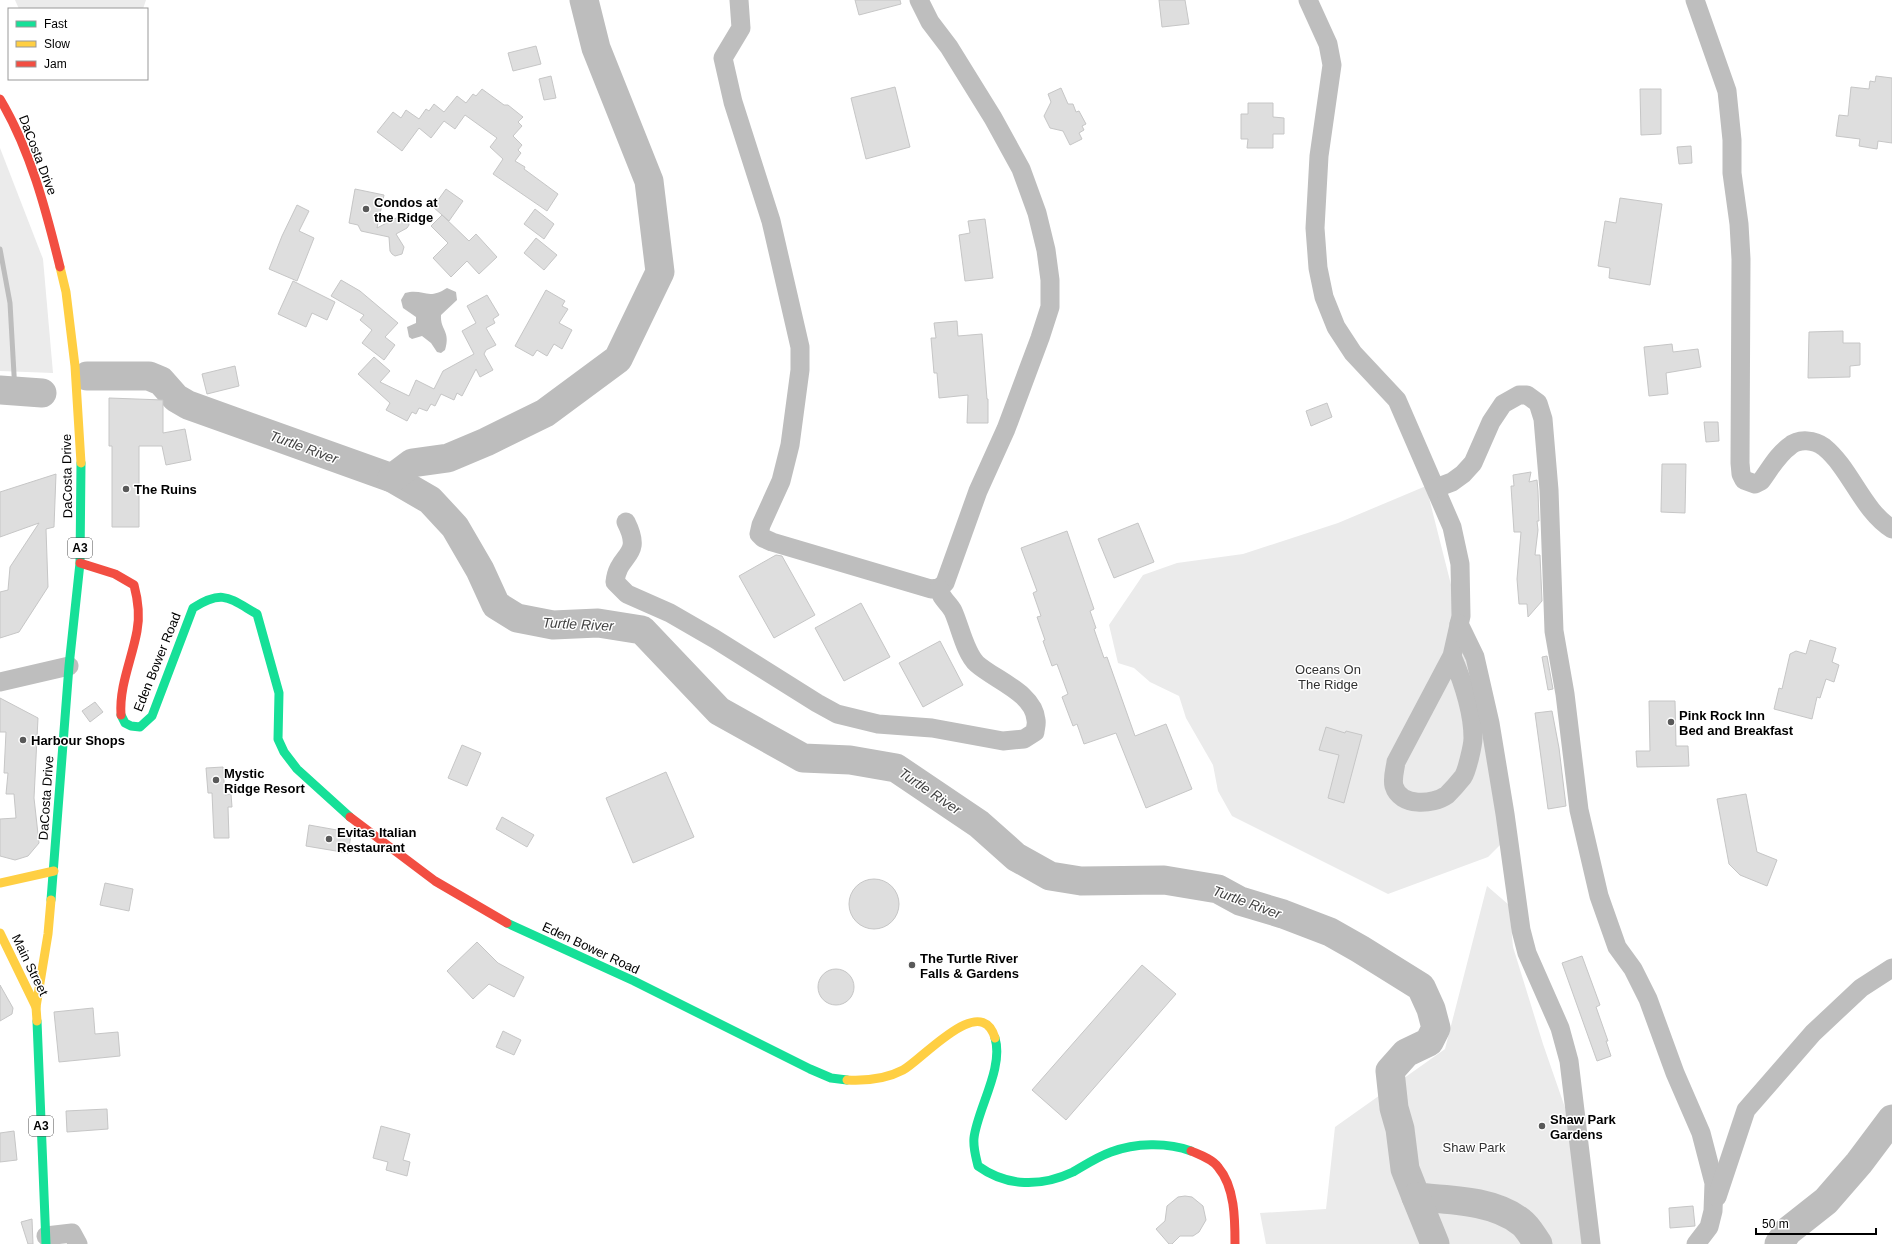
<svg xmlns="http://www.w3.org/2000/svg" width="1892" height="1244" viewBox="0 0 1892 1244" font-family="Arial,sans-serif">
<rect width="100%" height="100%" fill="#fff"/>
<g fill="#ebebeb">
<path d="M 15,0 L 146,0 L 143,9 L 19,9 Z"/>
<path d="M 0,148 L 43,259 L 53,373 L 0,371 Z"/>
<path d="M 1426,486 L 1483,711 L 1503,842 L 1488,857 L 1388,894 L 1232,816 L 1218,791 L 1213,765 L 1186,718 L 1179,696 L 1150,682 L 1134,668 L 1118,663 L 1109,625 L 1143,575 L 1177,563 L 1243,554 L 1338,523 Z"/>
<path d="M 1487,886 L 1509,905 L 1513,947 L 1543,1044 L 1571,1125 L 1584,1244 L 1266,1244 L 1260,1213 L 1326,1209 L 1335,1127 L 1445,1049 Z"/>
</g>
<path fill="#bdbdbd" d="M 447,288 L 456,292 L 457,300 L 441,315 C 440,330 451,331 445,350 L 441,353 L 437,352 L 431,343 L 422,336 L 412,339 L 409,337 L 407,327 L 416,323 L 416,317 L 403,308 L 401,300 L 405,293 C 424,288 427,301 447,288 Z"/>
<g fill="none" stroke-linecap="round" stroke-linejoin="round">
<path stroke="#bdbdbd" stroke-width="5" d="M 0,249 L 10,303 L 15,392"/>
<g stroke="#bdbdbd" stroke-width="29">
<path d="M 87,376 L 149,376 L 161,381 L 176,398 L 188,405 L 392,478 L 430,500 L 455,527 L 480,570 L 496,605 L 517,618 L 553,625 L 598,623 L 642,630 L 719,711 L 803,758 L 850,760 L 896,768 L 979,824 L 1016,857 L 1050,876 L 1081,881 L 1164,880 L 1218,889 L 1240,901 L 1283,914 L 1330,932 L 1360,949 L 1421,987 L 1431,1009 L 1436,1028 L 1429,1042 L 1406,1053 L 1390,1071 L 1394,1108 L 1400,1129 L 1405,1169 L 1416,1197 C 1450,1200 1493,1200 1521,1222 C 1528,1227 1533,1237 1538,1244"/>
<path d="M 0,390 L 42,393"/>
<path d="M 392,478 L 412,463 L 448,458 L 486,442 L 545,413 L 618,359 L 660,272 L 649,181 L 596,48 L 584,0"/>
<path d="M 1416,1197 L 1435,1244"/>
<path d="M 1779,1244 L 1788,1231 L 1826,1201 L 1859,1163 L 1892,1119"/>
</g>
</g>
<g fill="#dedede" stroke="#c6c6c6">
<path d="M 855,0 L 900,0 L 901,4 L 859,15 Z"/>
<path d="M 1159,0 L 1185,0 L 1189,24 L 1162,27 Z"/>
<path d="M 536,46 L 541,64 L 513,71 L 508,53 Z"/>
<path d="M 551,76 L 556,98 L 544,100 L 539,79 Z"/>
<path d="M 1876,76 L 1892,78 L 1892,143 L 1878,141 L 1877,149 L 1859,146 L 1860,139 L 1836,136 L 1839,115 L 1848,116 L 1851,87 L 1869,89 L 1870,81 L 1875,82 Z"/>
<path d="M 895,87 L 910,147 L 866,159 L 851,98 Z"/>
<path d="M 1061,88 L 1068,104 L 1073,104 L 1076,112 L 1079,111 L 1086,124 L 1082,126 L 1084,130 L 1079,133 L 1082,139 L 1070,145 L 1063,131 L 1050,128 L 1044,116 L 1051,102 L 1048,94 Z"/>
<path d="M 482,89 L 504,105 L 508,105 L 523,117 L 518,122 L 522,126 L 513,136 L 522,145 L 518,150 L 521,153 L 515,161 L 525,167 L 524,169 L 558,194 L 547,211 L 493,174 L 503,159 L 490,147 L 497,138 L 465,115 L 455,129 L 444,121 L 431,138 L 419,128 L 402,151 L 377,132 L 393,112 L 401,118 L 406,110 L 419,119 L 426,109 L 429,111 L 434,104 L 444,112 L 457,96 L 466,103 L 473,94 L 476,96 Z"/>
<path d="M 1640,89 L 1661,89 L 1661,134 L 1641,135 Z"/>
<path d="M 1248,103 L 1273,103 L 1273,117 L 1284,118 L 1284,134 L 1273,134 L 1273,148 L 1247,148 L 1248,139 L 1241,139 L 1241,114 L 1248,114 Z"/>
<path d="M 1691,146 L 1692,163 L 1679,164 L 1677,147 Z"/>
<path d="M 355,189 L 384,195 L 377,228 L 400,216 L 408,218 L 409,225 L 407,228 L 396,234 L 404,247 L 402,254 L 395,256 L 392,254 L 390,251 L 389,237 L 361,231 L 358,225 L 349,223 Z"/>
<path d="M 446,189 L 463,201 L 449,221 L 433,207 Z"/>
<path d="M 1620,198 L 1662,204 L 1650,285 L 1609,278 L 1610,268 L 1598,266 L 1605,221 L 1616,223 Z"/>
<path d="M 297,205 L 309,211 L 299,231 L 314,238 L 297,281 L 269,269 L 282,236 Z"/>
<path d="M 535,209 L 554,224 L 544,239 L 524,224 Z"/>
<path d="M 442,215 L 469,241 L 476,234 L 497,257 L 479,274 L 467,261 L 451,277 L 433,258 L 448,243 L 431,226 Z"/>
<path d="M 985,219 L 993,278 L 965,281 L 959,235 L 970,233 L 968,221 Z"/>
<path d="M 536,238 L 557,255 L 544,270 L 524,253 Z"/>
<path d="M 341,280 L 360,291 L 398,323 L 385,337 L 395,345 L 384,360 L 362,343 L 372,330 L 360,320 L 364,315 L 331,296 Z"/>
<path d="M 293,281 L 335,302 L 327,320 L 312,313 L 306,327 L 278,314 Z"/>
<path d="M 546,290 L 565,301 L 562,306 L 568,309 L 559,323 L 572,330 L 562,349 L 554,344 L 547,356 L 537,350 L 533,356 L 515,346 Z"/>
<path d="M 487,295 L 499,315 L 493,319 L 495,323 L 486,328 L 496,345 L 486,350 L 484,354 L 493,370 L 480,377 L 476,369 L 462,396 L 457,393 L 454,400 L 441,394 L 435,406 L 431,404 L 427,411 L 419,408 L 416,414 L 412,412 L 407,421 L 386,410 L 390,403 L 358,374 L 374,357 L 390,371 L 380,382 L 409,396 L 416,380 L 434,389 L 443,371 L 474,354 L 462,331 L 476,323 L 467,306 Z"/>
<path d="M 957,321 L 958,336 L 982,334 L 987,399 L 988,399 L 988,423 L 967,423 L 968,395 L 939,398 L 937,373 L 934,373 L 931,338 L 936,338 L 934,323 Z"/>
<path d="M 1843,331 L 1843,343 L 1860,343 L 1860,365 L 1850,366 L 1850,377 L 1808,378 L 1809,332 Z"/>
<path d="M 1672,344 L 1673,352 L 1698,349 L 1701,367 L 1666,373 L 1668,394 L 1649,396 L 1644,347 Z"/>
<path d="M 235,366 L 239,386 L 207,394 L 202,374 Z"/>
<path d="M 109,398 L 163,400 L 163,433 L 185,429 L 191,460 L 166,465 L 162,446 L 139,446 L 139,527 L 112,527 L 112,446 L 109,446 Z"/>
<path d="M 1327,403 L 1332,417 L 1311,426 L 1306,411 Z"/>
<path d="M 1704,422 L 1718,422 L 1719,441 L 1706,442 Z"/>
<path d="M 1662,464 L 1686,464 L 1685,513 L 1661,512 Z"/>
<path d="M 1531,472 L 1529,482 L 1537,480 L 1538,491 L 1539,521 L 1537,521 L 1538,530 L 1535,555 L 1540,555 L 1542,601 L 1528,617 L 1527,604 L 1519,604 L 1517,579 L 1521,532 L 1514,532 L 1511,486 L 1514,486 L 1513,475 Z"/>
<path d="M 56,474 L 54,527 L 46,529 L 48,587 L 19,632 L 0,638 L 0,592 L 8,590 L 10,567 L 39,523 L 0,537 L 0,492 Z"/>
<path d="M 1138,523 L 1154,562 L 1114,578 L 1098,539 Z"/>
<path d="M 1067,531 L 1094,609 L 1090,611 L 1096,628 L 1094,629 L 1104,658 L 1107,657 L 1135,736 L 1166,724 L 1192,789 L 1146,808 L 1116,733 L 1084,744 L 1077,724 L 1073,726 L 1062,697 L 1068,694 L 1057,664 L 1052,666 L 1043,641 L 1045,640 L 1037,617 L 1041,616 L 1033,593 L 1037,591 L 1021,548 Z"/>
<path d="M 776,555 L 782,556 L 815,615 L 774,638 L 739,576 Z"/>
<path d="M 861,603 L 890,657 L 844,681 L 815,628 Z"/>
<path d="M 1810,640 L 1836,648 L 1832,662 L 1839,665 L 1834,682 L 1826,679 L 1820,698 L 1817,697 L 1812,719 L 1774,709 L 1779,688 L 1782,689 L 1790,654 L 1796,651 L 1806,654 Z"/>
<path d="M 940,641 L 963,685 L 923,707 L 899,663 Z"/>
<path d="M 1547,656 L 1553,689 L 1548,690 L 1542,657 Z"/>
<path d="M 0,698 L 38,718 L 34,798 L 39,843 L 28,856 L 15,860 L 0,856 L 0,819 L 16,818 L 14,794 L 6,794 L 8,773 L 4,773 L 6,732 L 0,732 Z"/>
<path d="M 1649,701 L 1675,701 L 1676,746 L 1688,746 L 1689,766 L 1637,767 L 1636,751 L 1650,751 Z"/>
<path d="M 95,702 L 103,712 L 90,722 L 82,711 Z"/>
<path d="M 1552,711 L 1559,748 L 1566,806 L 1548,809 L 1535,713 Z"/>
<path d="M 1326,727 L 1345,733 L 1346,731 L 1362,735 L 1344,803 L 1328,798 L 1339,755 L 1319,750 Z"/>
<path d="M 462,745 L 481,753 L 467,786 L 448,778 Z"/>
<path d="M 223,767 L 225,795 L 231,794 L 232,807 L 228,807 L 229,838 L 214,838 L 212,793 L 208,793 L 206,768 Z"/>
<path d="M 666,772 L 694,837 L 633,863 L 606,798 Z"/>
<path d="M 1746,794 L 1757,852 L 1777,860 L 1767,886 L 1740,875 L 1729,864 L 1717,799 Z"/>
<path d="M 502,817 L 534,835 L 527,847 L 496,829 Z"/>
<path d="M 309,825 L 348,832 L 351,835 L 348,853 L 306,846 Z"/>
<circle cx="874" cy="904" r="25"/>
<path d="M 105,883 L 133,889 L 129,911 L 100,905 Z"/>
<path d="M 477,942 L 498,963 L 524,977 L 514,997 L 489,984 L 473,999 L 447,971 Z"/>
<path d="M 1582,956 L 1600,1005 L 1596,1007 L 1608,1041 L 1606,1041 L 1611,1056 L 1597,1061 L 1562,963 Z"/>
<path d="M 1142,965 L 1176,994 L 1066,1120 L 1032,1090 Z"/>
<circle cx="836" cy="987" r="18"/>
<path d="M 0,985 L 13,1008 L 12,1014 L 0,1021 Z"/>
<path d="M 93,1008 L 95,1034 L 118,1032 L 120,1056 L 59,1062 L 54,1012 Z"/>
<path d="M 503,1031 L 521,1040 L 514,1055 L 496,1047 Z"/>
<path d="M 107,1109 L 108,1129 L 67,1132 L 66,1111 Z"/>
<path d="M 381,1126 L 410,1134 L 403,1160 L 410,1162 L 407,1176 L 386,1170 L 388,1162 L 373,1158 Z"/>
<path d="M 14,1131 L 17,1160 L 0,1162 L 0,1133 Z"/>
<path d="M 1185,1196 L 1192,1197 L 1203,1206 L 1206,1220 L 1199,1232 L 1193,1236 L 1180,1236 L 1172,1244 L 1169,1244 L 1156,1229 L 1165,1221 L 1167,1206 L 1178,1197 Z"/>
<path d="M 1693,1206 L 1695,1226 L 1670,1228 L 1669,1208 Z"/>
<path d="M 32,1219 L 33,1244 L 28,1244 L 21,1222 Z"/>
</g>
<g fill="none" stroke-linecap="round" stroke-linejoin="round">
<g stroke="#bebebe" stroke-width="19">
<path d="M 739,0 L 741,28 L 723,58 L 733,102 L 771,221 L 800,347 L 800,370 L 790,445 L 781,481 L 761,525 L 759,534 L 763,538 L 772,542 L 931,589 L 939,588 L 945,583 L 978,491 L 1006,429 L 1040,338 L 1050,307 L 1050,280 L 1046,250 L 1037,213 L 1021,169 L 993,118 L 949,47 L 930,22 L 919,0"/>
<path d="M 1308,0 L 1328,44 L 1332,65 L 1319,156 L 1315,228 L 1318,268 L 1324,297 L 1336,327 L 1353,353 L 1397,400 L 1452,527 L 1460,564 L 1461,616 L 1452,656 L 1396,762 C 1395,770 1392,778 1394,786 C 1400,807 1433,805 1447,795 C 1452,790 1459,782 1463,777 C 1467,771 1473,745 1473,738 C 1473,710 1463,682 1452,656"/>
<path d="M 1695,0 L 1727,91 L 1732,140 L 1732,173 L 1739,224 L 1741,259 L 1740,463 L 1741,474 L 1744,480 L 1755,484 L 1761,481 C 1770,469 1778,454 1790,446 C 1799,438 1815,440 1824,447 C 1851,469 1862,510 1892,529"/>
<path d="M 1436,488 L 1452,482 L 1463,474 L 1473,463 L 1491,422 L 1503,404 L 1519,395 L 1527,395 L 1538,403 L 1543,419 L 1549,490 L 1554,631 L 1565,694 L 1579,810 L 1599,896 L 1617,947 L 1633,969 L 1648,999 L 1675,1073 L 1701,1133 L 1714,1183 L 1713,1211 L 1709,1227 L 1696,1244"/>
<path d="M 626,522 C 644,558 618,552 615,582 L 627,594 L 670,613 L 715,639 L 817,703 L 837,714 L 878,724 L 932,728 L 1003,741 L 1024,739 L 1035,732 C 1035,729 1037,724 1036,720 C 1034,693 995,680 977,664 C 965,653 960,626 953,611 C 949,603 940,598 939,588"/>
<path d="M 1459,624 L 1475,657 L 1490,723 L 1505,814 L 1521,930 L 1527,953 L 1560,1028 L 1569,1061 L 1591,1244"/>
<path d="M 0,682 L 69,666"/>
<path d="M 1717,1197 L 1746,1110 L 1813,1033 L 1861,988 L 1892,968"/>
<path d="M 46,1236 L 72,1233 L 78,1244"/>
</g>
<g stroke="#16e098" stroke-width="9">
<path d="M 121,715 L 125,723 L 131,726 L 140,727 L 152,716 L 193,608 C 223,589 229,598 257,614 L 279,693 L 278,739 L 284,752 L 297,769 L 350,817"/>
<path d="M 51,900 L 69,666 L 80,563 L 81,463"/>
<path d="M 507,923 L 634,981 L 810,1069 L 831,1078 L 847,1080"/>
<path d="M 37,1021 L 46,1244"/>
<path d="M 995,1038 C 1004,1068 977,1110 974,1138 C 973,1148 976,1157 978,1166 C 1007,1187 1041,1187 1073,1172 C 1085,1165 1097,1157 1111,1152 C 1135,1143 1167,1142 1191,1151"/>
</g>
<g stroke="#ffcf43" stroke-width="9">
<path d="M 60,267 L 66,292 L 75,366 L 81,463"/>
<path d="M 0,883 L 54,871"/>
<path d="M 0,933 L 36,1007"/>
<path d="M 37,1021 L 36,1007 L 48,934 L 51,900"/>
<path d="M 847,1080 C 866,1081 886,1079 903,1070 C 923,1059 981,991 995,1038"/>
</g>
<g stroke="#f24e42" stroke-width="9">
<path d="M 0,99 C 30,149 46,210 60,267"/>
<path d="M 80,563 L 115,574 L 134,585 C 138,600 140,616 137,631 C 132,659 119,686 121,715"/>
<path d="M 350,817 L 435,881 L 507,923"/>
<path d="M 1191,1151 C 1200,1155 1212,1159 1218,1167 C 1235,1187 1235,1219 1235,1244"/>
</g>
</g>
<g fill="#595959" stroke="#fff" stroke-width="1.5">
<circle cx="366" cy="209" r="4"/>
<circle cx="126" cy="489" r="4"/>
<circle cx="1671" cy="722" r="4"/>
<circle cx="23" cy="740" r="4"/>
<circle cx="216" cy="780" r="4"/>
<circle cx="329" cy="839" r="4"/>
<circle cx="912" cy="965" r="4"/>
<circle cx="1542" cy="1126" r="4"/>
</g>
<g text-anchor="middle" dominant-baseline="central" stroke-width="3" stroke-linejoin="round" paint-order="stroke">
<g fill="#fff" stroke="#4c4c4c" stroke-width="1">
<rect x="68" y="538" width="24" height="20" rx="3"/>
<rect x="29" y="1116" width="24" height="20" rx="3"/>
</g>
<g font-size="12" font-weight="bold" fill="#000">
<text x="80" y="548">A3</text>
<text x="41" y="1126">A3</text>
</g>
<g font-size="13" fill="#000" stroke="#fff">
<text transform="translate(38 155) rotate(69)">DaCosta Drive</text>
<text transform="translate(67 476) rotate(-91)">DaCosta Drive</text>
<text transform="translate(157 662) rotate(-68)">Eden Bower Road</text>
<text transform="translate(46 798) rotate(-86)">DaCosta Drive</text>
<text transform="translate(591 948) rotate(25)">Eden Bower Road</text>
<text transform="translate(30 965) rotate(64)">Main Street</text>
</g>
<g font-size="13" font-weight="bold" fill="#000" stroke="#fff" text-anchor="start">
<text x="374" y="202">Condos at<tspan x="374" dy="15">the Ridge</tspan></text>
<text x="134" y="489">The Ruins</text>
<text x="1679" y="715">Pink Rock Inn<tspan x="1679" dy="15">Bed and Breakfast</tspan></text>
<text x="31" y="740">Harbour Shops</text>
<text x="224" y="773">Mystic<tspan x="224" dy="15">Ridge Resort</tspan></text>
<text x="337" y="832">Evitas Italian<tspan x="337" dy="15">Restaurant</tspan></text>
<text x="920" y="958">The Turtle River<tspan x="920" dy="15">Falls &amp; Gardens</tspan></text>
<text x="1550" y="1119">Shaw Park<tspan x="1550" dy="15">Gardens</tspan></text>
</g>
<g font-size="13" fill="#313131" stroke="#fff">
<text x="1328" y="669">Oceans On<tspan x="1328" dy="15">The Ridge</tspan></text>
<text x="1474" y="1147">Shaw Park</text>
</g>
<g font-size="14" font-style="italic" fill="#424242" stroke="#fff">
<text transform="translate(304 447) rotate(20)">Turtle River</text>
<text transform="translate(578 624) rotate(3)">Turtle River</text>
<text transform="translate(930 791) rotate(34)">Turtle River</text>
<text transform="translate(1247 902) rotate(20)">Turtle River</text>
</g>
</g>
<rect x="8" y="8" width="140" height="72" fill="#ffffff" stroke="#999999"/>
<rect x="16" y="21" width="20" height="6" fill="#16e098" stroke="#999999"/>
<text x="44" y="28" font-size="12" fill="#000000">Fast</text>
<rect x="16" y="41" width="20" height="6" fill="#ffcf43" stroke="#999999"/>
<text x="44" y="48" font-size="12" fill="#000000">Slow</text>
<rect x="16" y="61" width="20" height="6" fill="#f24e42" stroke="#999999"/>
<text x="44" y="68" font-size="12" fill="#000000">Jam</text>
<path d="M1756 1228v6h120v-6" fill="none" stroke="#000000" stroke-width="2"/>
<text x="1762" y="1228" font-size="12" fill="#000000" stroke="#ffffff" stroke-width="3" paint-order="stroke">50 m</text>
</svg>
